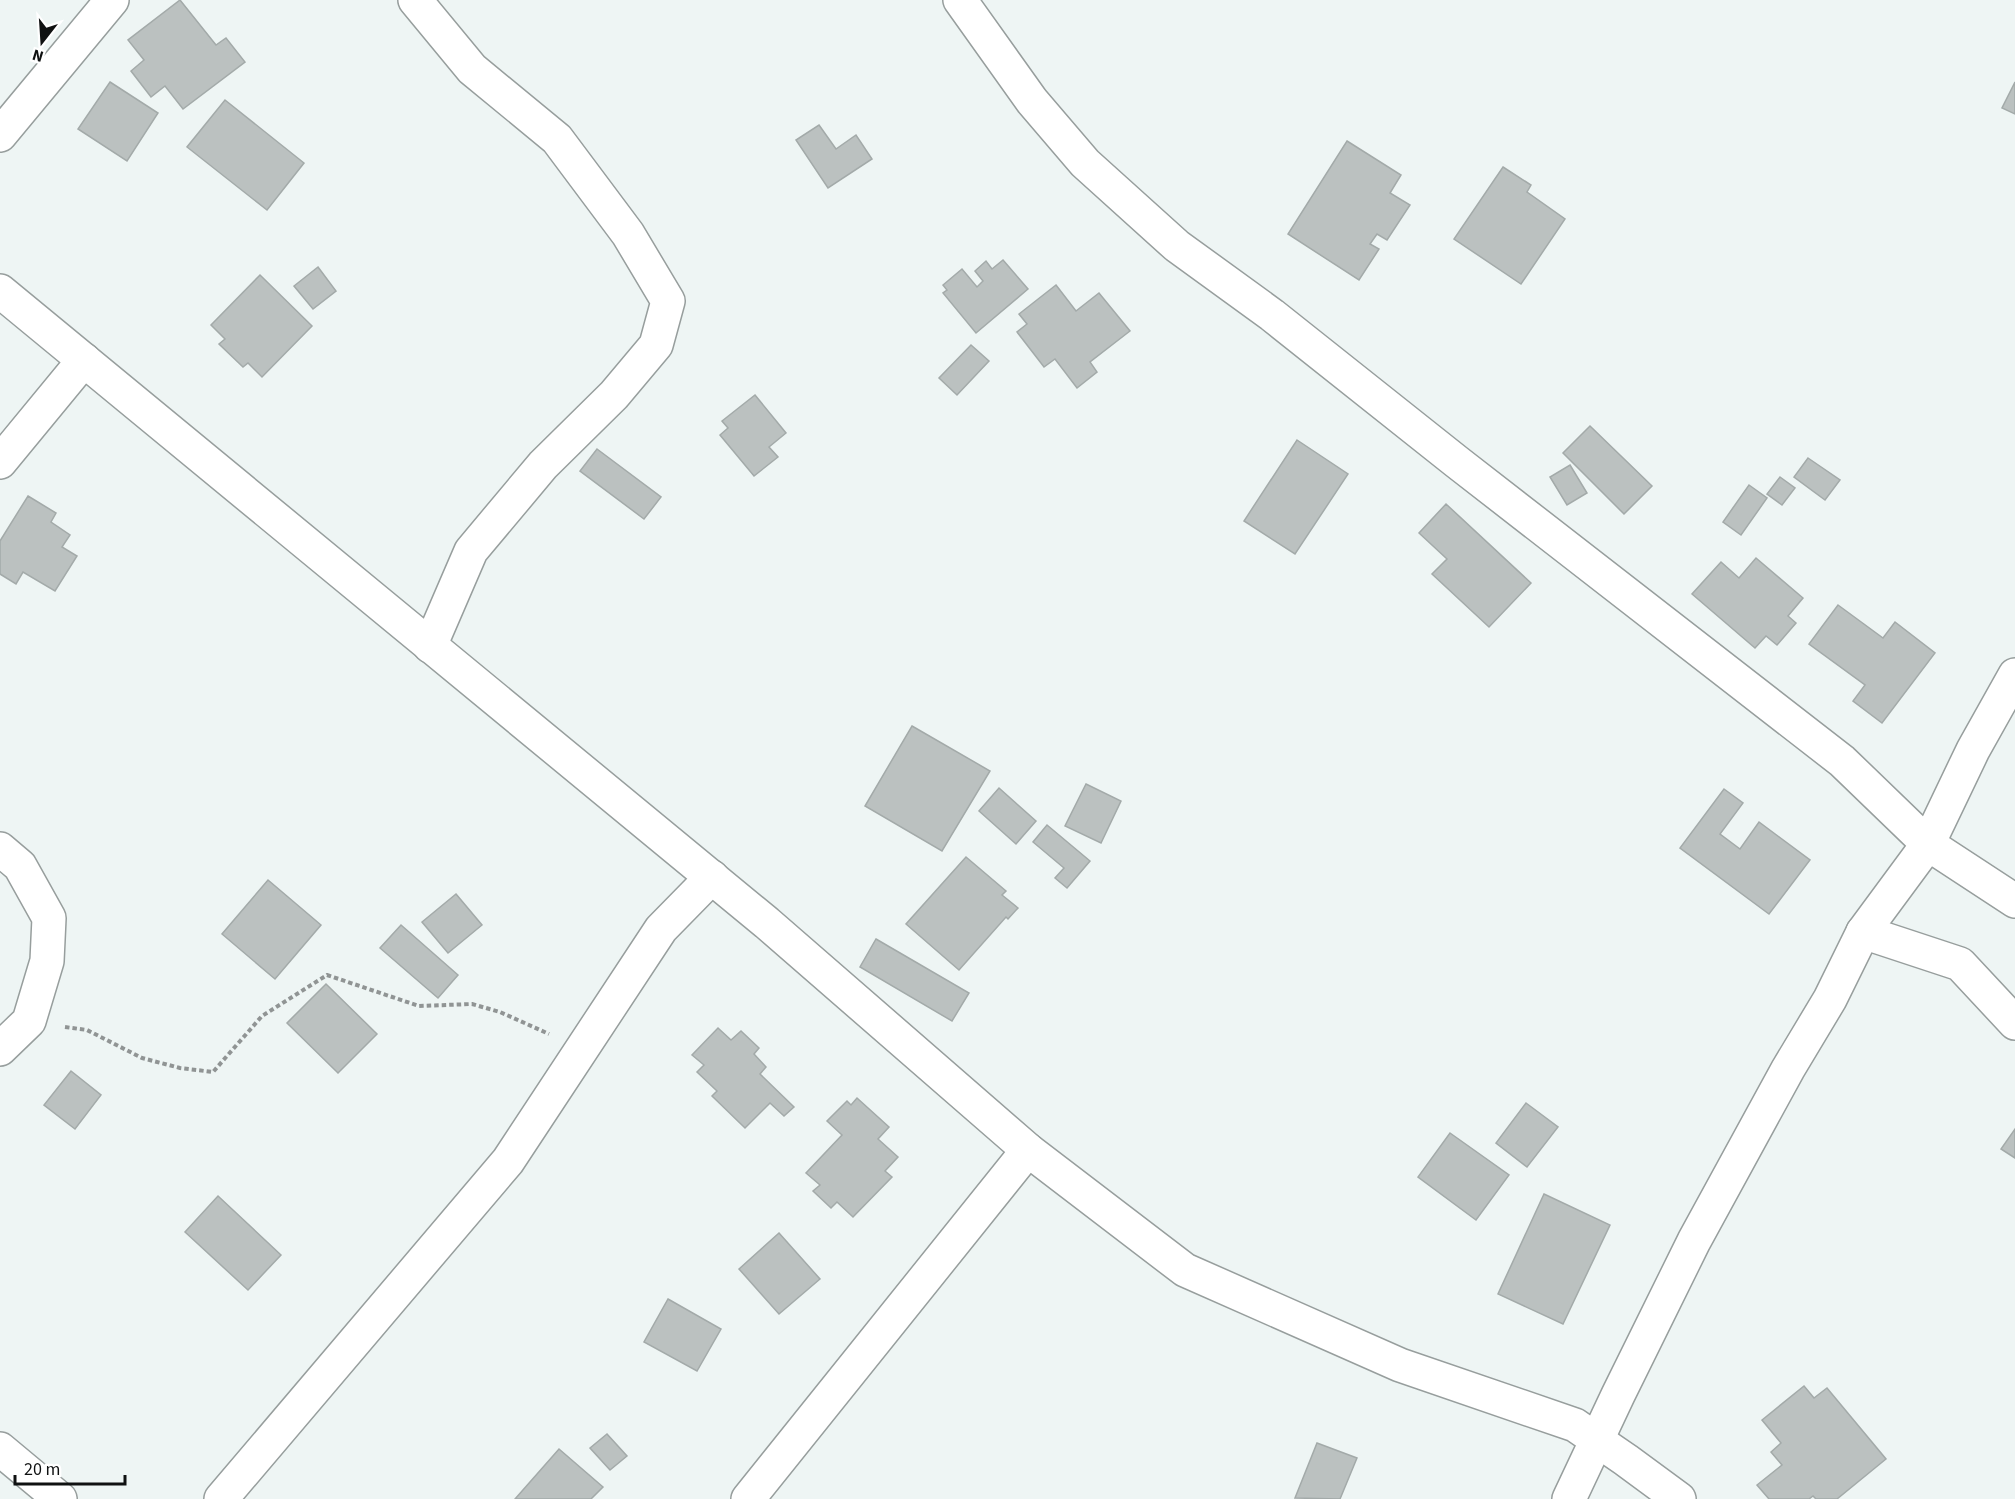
<svg xmlns="http://www.w3.org/2000/svg" width="2015" height="1499" viewBox="0 0 2015 1499" font-family="'Source Sans 3',sans-serif">
<rect width="100%" height="100%" fill="#eef5f4"/>
<g fill="#bbc1c0" stroke="#a3aaa9" stroke-width="1.5">
<path d="M 180,0 L 216,45 L 226,38 L 245,62 L 183,109 L 165,86 L 151,97 L 131,71 L 144,60 L 128,40 Z"/>
<path d="M 110,82 L 158,113 L 127,161 L 78,129 Z"/>
<path d="M 2015,82 L 2015,114 L 2002,108 Z"/>
<path d="M 225,100 L 304,163 L 267,210 L 187,147 Z"/>
<path d="M 819,125 L 836,149 L 856,135 L 872,159 L 828,188 L 796,140 Z"/>
<path d="M 1347,141 L 1401,175 L 1390,193 L 1410,205 L 1387,240 L 1377,234 L 1370,244 L 1379,249 L 1359,280 L 1288,234 Z"/>
<path d="M 1503,167 L 1531,185 L 1527,192 L 1565,219 L 1521,284 L 1454,239 Z"/>
<path d="M 1003,260 L 1028,289 L 976,333 L 943,293 L 947,290 L 943,285 L 962,269 L 977,287 L 983,281 L 975,271 L 986,261 L 992,269 Z"/>
<path d="M 318,267 L 336,291 L 313,309 L 294,286 Z"/>
<path d="M 260,275 L 312,326 L 262,377 L 248,363 L 243,367 L 219,344 L 225,339 L 211,325 Z"/>
<path d="M 1056,285 L 1076,311 L 1099,293 L 1130,331 L 1090,362 L 1097,372 L 1077,388 L 1055,359 L 1044,367 L 1017,332 L 1027,324 L 1019,314 Z"/>
<path d="M 971,345 L 989,361 L 957,395 L 939,378 Z"/>
<path d="M 755,395 L 786,433 L 769,447 L 778,457 L 754,476 L 720,435 L 728,428 L 722,421 Z"/>
<path d="M 1590,426 L 1652,486 L 1624,514 L 1563,453 Z"/>
<path d="M 1297,440 L 1348,474 L 1295,554 L 1244,521 Z"/>
<path d="M 597,449 L 661,497 L 644,519 L 580,471 Z"/>
<path d="M 1808,458 L 1840,480 L 1825,500 L 1794,477 Z"/>
<path d="M 1570,465 L 1587,493 L 1567,505 L 1550,477 Z"/>
<path d="M 1780,477 L 1795,488 L 1782,505 L 1767,494 Z"/>
<path d="M 1749,485 L 1767,498 L 1741,535 L 1723,522 Z"/>
<path d="M 28,496 L 56,513 L 51,522 L 70,535 L 62,547 L 77,556 L 55,591 L 23,572 L 16,584 L 0,574 L 0,541 Z"/>
<path d="M 1446,504 L 1531,583 L 1489,627 L 1432,574 L 1447,559 L 1419,533 Z"/>
<path d="M 1756,558 L 1803,598 L 1788,616 L 1796,623 L 1777,645 L 1766,636 L 1755,648 L 1692,594 L 1721,562 L 1739,578 Z"/>
<path d="M 1838,605 L 1883,638 L 1895,622 L 1935,653 L 1882,723 L 1853,701 L 1865,685 L 1809,644 Z"/>
<path d="M 912,726 L 990,771 L 942,851 L 865,806 Z"/>
<path d="M 1086,784 L 1121,801 L 1101,843 L 1065,826 Z"/>
<path d="M 999,788 L 1036,821 L 1016,844 L 979,811 Z"/>
<path d="M 1724,789 L 1743,803 L 1720,834 L 1740,849 L 1759,822 L 1810,860 L 1769,914 L 1680,848 Z"/>
<path d="M 1047,825 L 1090,861 L 1067,888 L 1055,878 L 1064,868 L 1033,842 Z"/>
<path d="M 966,857 L 1006,891 L 1002,895 L 1018,908 L 1008,919 L 1006,917 L 959,970 L 906,924 Z"/>
<path d="M 268,880 L 321,925 L 275,979 L 222,934 Z"/>
<path d="M 456,894 L 482,925 L 448,953 L 422,922 Z"/>
<path d="M 401,925 L 458,975 L 438,998 L 380,948 Z"/>
<path d="M 876,939 L 969,993 L 952,1021 L 860,967 Z"/>
<path d="M 326,984 L 377,1034 L 338,1073 L 287,1023 Z"/>
<path d="M 718,1028 L 731,1040 L 741,1031 L 759,1048 L 754,1054 L 766,1067 L 760,1074 L 794,1107 L 784,1116 L 770,1103 L 745,1128 L 712,1096 L 717,1091 L 697,1072 L 704,1065 L 692,1055 Z"/>
<path d="M 71,1071 L 101,1095 L 75,1129 L 44,1105 Z"/>
<path d="M 857,1098 L 889,1127 L 878,1139 L 898,1157 L 885,1171 L 892,1177 L 853,1217 L 837,1202 L 831,1208 L 813,1191 L 820,1185 L 806,1173 L 842,1135 L 827,1121 L 847,1101 L 851,1105 Z"/>
<path d="M 1526,1103 L 1558,1127 L 1527,1167 L 1496,1143 Z"/>
<path d="M 2015,1129 L 2015,1158 L 2001,1149 Z"/>
<path d="M 1450,1133 L 1509,1175 L 1476,1220 L 1418,1177 Z"/>
<path d="M 1544,1194 L 1610,1225 L 1563,1324 L 1498,1294 Z"/>
<path d="M 218,1196 L 281,1255 L 248,1290 L 185,1232 Z"/>
<path d="M 779,1233 L 820,1279 L 779,1314 L 739,1269 Z"/>
<path d="M 668,1299 L 721,1329 L 697,1371 L 644,1342 Z"/>
<path d="M 1804,1386 L 1814,1398 L 1827,1388 L 1886,1459 L 1837,1499 L 1816,1499 L 1813,1496 L 1809,1499 L 1769,1499 L 1757,1485 L 1782,1465 L 1771,1452 L 1781,1443 L 1762,1420 Z"/>
<path d="M 607,1434 L 627,1456 L 610,1470 L 590,1448 Z"/>
<path d="M 1317,1443 L 1357,1458 L 1340,1499 L 1295,1498 Z"/>
<path d="M 559,1449 L 603,1487 L 591,1499 L 515,1499 Z"/>
</g>
<g fill="none" stroke-linecap="round" stroke-linejoin="round">
<g stroke="#979e9d" stroke-width="36">
<g id="street">
<path d="M 415,0 L 472,69 L 557,139 L 628,234 L 668,301 L 656,345 L 614,395 L 543,465 L 471,551 L 430,646"/>
<path d="M 960,0 L 1032,101 L 1085,163 L 1177,246 L 1272,315 L 1457,462 L 1842,761 L 1928,844 L 2015,901"/>
<path d="M 0,135 L 112,0"/>
<path d="M 0,291 L 767,923 L 1028,1150 L 1185,1270 L 1400,1365 L 1575,1425 L 1626,1460 L 1679,1499"/>
<path d="M 0,462 L 84,360"/>
<path d="M 0,849 L 20,866 L 49,918 L 47,961 L 29,1021 L 0,1049"/>
<path d="M 1863,932 L 1960,964 L 2015,1023"/>
<path d="M 0,1449 L 60,1499"/>
<path d="M 221,1499 L 508,1161 L 661,929 L 712,877"/>
<path d="M 748,1499 L 1028,1150"/>
<path d="M 1569,1499 L 1618,1395 L 1694,1241 L 1788,1069 L 1830,999 L 1863,932 L 1928,844 L 1973,750 L 2015,675"/>
</g>
</g>
<path stroke="#909494" stroke-width="4" stroke-dasharray="4.5 3" stroke-linecap="butt" d="M 65,1027 L 87,1030 L 142,1058 L 180,1068 L 213,1072 L 262,1016 L 327,975 L 419,1006 L 472,1004 L 500,1012 L 549,1034"/>
<use href="#street" stroke="#fff" stroke-width="33"/>
</g>
<g transform="translate(42 42) rotate(197)" stroke="#ffffff" stroke-width="4.5" paint-order="stroke">
<path d="M0-4.5L10 22L0 15L-10 22Z" fill="#0f1111"/>
<text y="-9" font-size="16" font-weight="bold" text-anchor="middle" fill="#0f1111">N</text>
</g>
<path d="M15 1475v9h110v-9" fill="none" stroke="#0f1111" stroke-width="3"/>
<text x="24" y="1475" font-size="18" fill="#0f1111" stroke="#ffffff" stroke-width="4.5" paint-order="stroke">20 m</text>
</svg>
